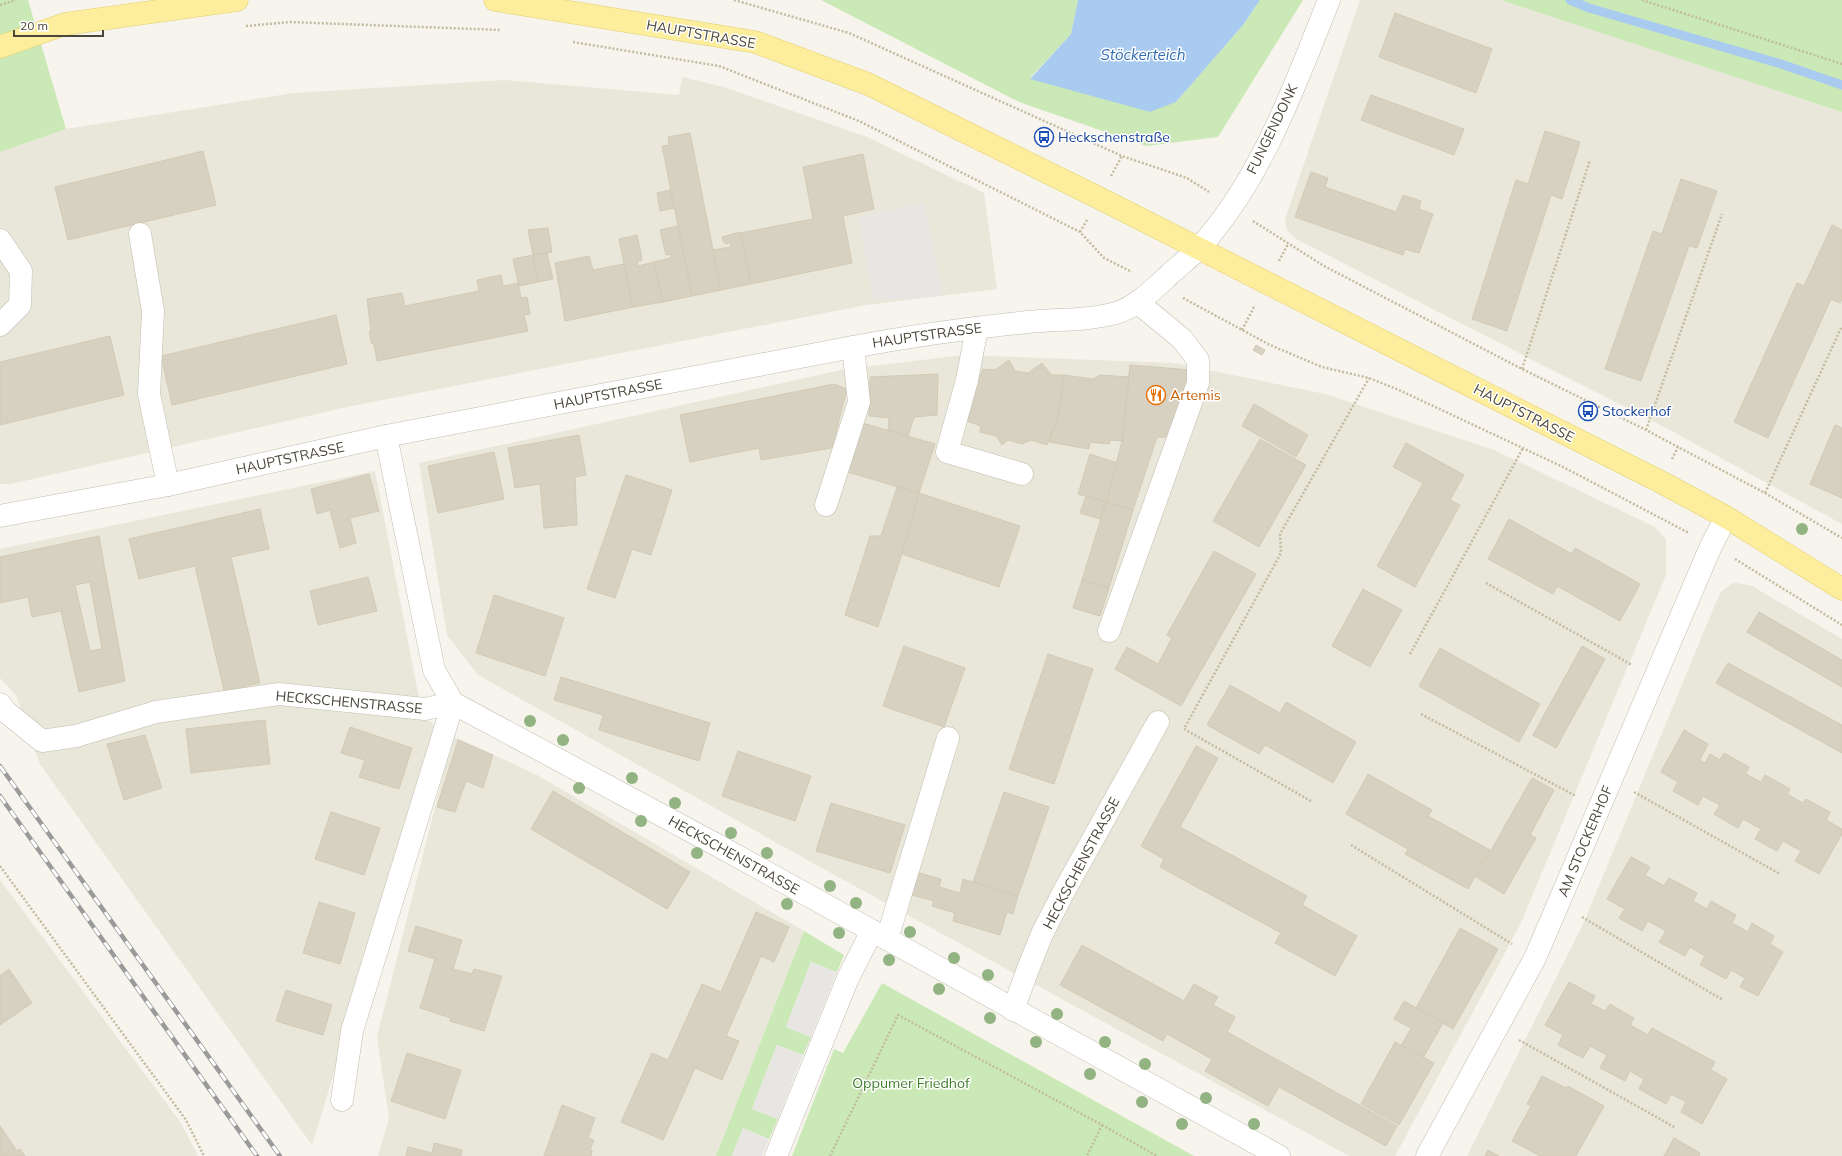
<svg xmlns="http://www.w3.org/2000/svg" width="1842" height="1156" viewBox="0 0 1842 1156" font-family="Mulish,sans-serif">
<rect width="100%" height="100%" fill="#f6f4ec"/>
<g fill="#e9e7da">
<path d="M 1360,0 L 1500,0 L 1842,112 L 1842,524 L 1668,429 L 1296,239 L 1287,230 L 1285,219 Z"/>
<path d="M 682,77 L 724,87 L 867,137 L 984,193 L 997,289 L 866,305 L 352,406 L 11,484 L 0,484 L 0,152 L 66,129 L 294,93 L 505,80 L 679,95 Z"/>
<path d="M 964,355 L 1174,363 L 1325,394 L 1494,450 L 1655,527 L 1666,539 L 1666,575 L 1520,925 L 1395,1156 L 1349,1156 L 820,867 L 478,675 L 447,635 L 419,463 L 846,369 Z"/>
<path d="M 375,471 L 423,719 L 431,722 L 438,732 L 312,1145 L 40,764 L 16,695 L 0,678 L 0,549 Z"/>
<path d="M 1734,582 L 1752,586 L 1842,639 L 1842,1156 L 1467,1156 L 1584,922 L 1714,607 L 1721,592 Z"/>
<path d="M 453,736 L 537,775 L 804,931 L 716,1156 L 378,1156 L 389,1118 L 377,1037 Z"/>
<path d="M 0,880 L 181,1123 L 198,1156 L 0,1156 Z"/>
</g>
<g fill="#cbe9b6">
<path d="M 0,0 L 28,0 L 66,129 L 0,152 Z"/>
<path d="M 821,0 L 1078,0 L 1071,34 L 1030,78 L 1176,102 L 1243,25 L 1260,0 L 1303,0 L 1218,137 L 1146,146 L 1019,102 Z"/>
<path d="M 1500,0 L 1842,0 L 1842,112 Z"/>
<path d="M 804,931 L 844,955 L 837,972 L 811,962 L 786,1027 L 811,1037 L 803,1055 L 777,1045 L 752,1109 L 778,1119 L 769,1139 L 743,1128 L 732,1156 L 716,1156 Z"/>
<path d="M 882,983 L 1194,1156 L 792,1156 L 834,1049 L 843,1053 Z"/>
</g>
<g fill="#e8e6e3">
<path d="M 924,202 L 943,296 L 874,300 L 858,217 Z"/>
<path d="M 811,962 L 837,972 L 811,1037 L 786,1027 Z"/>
<path d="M 777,1045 L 803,1055 L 778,1119 L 752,1109 Z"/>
<path d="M 743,1128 L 769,1139 L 762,1156 L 732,1156 Z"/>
</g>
<path fill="#aacbf0" d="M 1078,0 L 1260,0 L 1243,25 L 1176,102 L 1150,112 L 1030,79 L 1071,34 Z"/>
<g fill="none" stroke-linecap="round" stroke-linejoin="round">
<path stroke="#aacbf0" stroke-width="9" d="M 1570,0 L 1589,8 L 1781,64 L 1842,85"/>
</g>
<g fill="#d7d1c1" stroke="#d2cab4" fill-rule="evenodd">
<path d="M 1395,13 L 1492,49 L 1476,93 L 1379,57 Z"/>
<path d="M 1371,95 L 1464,129 L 1454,155 L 1361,120 Z"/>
<path d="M 1545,131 L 1580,142 L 1562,199 L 1551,195 L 1507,331 L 1472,319 L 1516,180 L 1528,184 Z"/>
<path d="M 690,133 L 721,290 L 692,296 L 662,146 L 669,145 L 668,137 Z"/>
<path d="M 203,151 L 216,205 L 68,240 L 55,187 Z"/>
<path d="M 863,154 L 874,209 L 843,216 L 852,263 L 751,284 L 740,233 L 813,219 L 803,167 Z"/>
<path d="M 1311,172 L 1328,178 L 1325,187 L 1396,212 L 1403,195 L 1421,201 L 1419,209 L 1433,214 L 1419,253 L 1405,249 L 1403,255 L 1295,217 Z"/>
<path d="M 1681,179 L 1717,191 L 1697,248 L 1689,246 L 1641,381 L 1605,369 L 1653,231 L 1662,234 Z"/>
<path d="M 670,190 L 674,208 L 660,211 L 657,193 Z"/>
<path d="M 1832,225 L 1842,230 L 1842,298 L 1840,303 L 1831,299 L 1768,438 L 1734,422 L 1797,283 L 1804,286 Z"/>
<path d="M 678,226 L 692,296 L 663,302 L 654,262 L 671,258 L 671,254 L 666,255 L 660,230 Z"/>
<path d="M 548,228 L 552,252 L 533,255 L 528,230 Z"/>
<path d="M 740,232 L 751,284 L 721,290 L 713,250 L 731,247 L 730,242 L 726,244 L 723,241 L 722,237 Z"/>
<path d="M 637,235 L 642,258 L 641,261 L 637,261 L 638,266 L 654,262 L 663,302 L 633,307 L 619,239 Z"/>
<path d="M 547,253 L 553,279 L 538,282 L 533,255 Z"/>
<path d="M 533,255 L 538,282 L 519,286 L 513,259 Z"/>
<path d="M 589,256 L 593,270 L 624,264 L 633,307 L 565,321 L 555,263 Z"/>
<path d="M 501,275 L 503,286 L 518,283 L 521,298 L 527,297 L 530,314 L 524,315 L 528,331 L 377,361 L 374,344 L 372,344 L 369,332 L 371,331 L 367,299 L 402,293 L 405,306 L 479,291 L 477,280 Z"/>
<path d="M 336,315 L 347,364 L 172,405 L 161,356 Z"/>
<path d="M 110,336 L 124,395 L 0,425 L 0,362 Z"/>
<path d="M 1256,345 L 1265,350 L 1262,355 L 1253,350 Z"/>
<path d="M 1009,360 L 1015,371 L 1028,373 L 1042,363 L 1051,375 L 1064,375 L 1059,414 L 1047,445 L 1031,440 L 1022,444 L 1008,440 L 1002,445 L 996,436 L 980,432 L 981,426 L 967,421 L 975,388 L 983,369 L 995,370 Z"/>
<path d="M 1130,365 L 1192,370 L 1170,437 L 1157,437 L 1133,510 L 1106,502 L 1122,441 Z"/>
<path d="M 938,374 L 937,415 L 914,417 L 908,436 L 888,431 L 889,418 L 869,416 L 870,377 Z"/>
<path d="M 1064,375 L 1093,379 L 1100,375 L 1129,377 L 1122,441 L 1110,440 L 1109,444 L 1090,442 L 1089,449 L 1049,442 L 1059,414 Z"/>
<path d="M 834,384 L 847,389 L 832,448 L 761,460 L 759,448 L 690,462 L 680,415 Z"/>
<path d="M 1254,404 L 1308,435 L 1296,457 L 1242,426 Z"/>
<path d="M 859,422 L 935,444 L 919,493 L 844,471 Z"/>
<path d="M 1835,425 L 1842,428 L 1842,498 L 1810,484 Z"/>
<path d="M 579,435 L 586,475 L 575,477 L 577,525 L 544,528 L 540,484 L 515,488 L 508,448 Z"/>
<path d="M 1260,439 L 1306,465 L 1259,547 L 1213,521 Z"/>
<path d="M 1406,443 L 1464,475 L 1450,500 L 1460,505 L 1415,587 L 1377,566 L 1423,483 L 1393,467 Z"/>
<path d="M 494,452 L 504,499 L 438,513 L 428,466 Z"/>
<path d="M 1090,454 L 1117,463 L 1106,502 L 1078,494 Z"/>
<path d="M 369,474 L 379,511 L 350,518 L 356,543 L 340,548 L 330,510 L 317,514 L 311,489 Z"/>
<path d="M 626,475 L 672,490 L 651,555 L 632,549 L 615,598 L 587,589 Z"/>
<path d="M 897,487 L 919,493 L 902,554 L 878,627 L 845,615 L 870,536 L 881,536 Z"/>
<path d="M 919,493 L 1020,526 L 999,587 L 902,554 Z"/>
<path d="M 1086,496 L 1106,502 L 1100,519 L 1080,513 Z"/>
<path d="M 1106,502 L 1133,510 L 1109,588 L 1082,580 Z"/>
<path d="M 260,509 L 269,549 L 231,557 L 260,683 L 224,691 L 195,566 L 139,579 L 129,539 Z"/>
<path d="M 1509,519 L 1572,554 L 1575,548 L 1640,584 L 1620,621 L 1557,586 L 1553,594 L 1488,559 Z"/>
<path d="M 99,536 L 125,681 L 79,692 L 61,611 L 32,617 L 28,597 L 0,603 L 0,557 ZM 90,582 L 102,649 L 90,651 L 75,585 Z"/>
<path d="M 1214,551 L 1256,574 L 1181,706 L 1115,669 L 1127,647 L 1158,664 L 1172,638 L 1167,635 Z"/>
<path d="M 368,577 L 377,611 L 318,625 L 310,591 Z"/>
<path d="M 1082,580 L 1109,588 L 1100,616 L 1073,608 Z"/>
<path d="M 1363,589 L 1402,610 L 1370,667 L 1332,646 Z"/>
<path d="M 494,595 L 564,618 L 545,676 L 476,653 Z"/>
<path d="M 1759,612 L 1842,660 L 1842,687 L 1747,632 Z"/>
<path d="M 904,646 L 965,668 L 944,727 L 883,706 Z"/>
<path d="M 1582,646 L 1605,659 L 1556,748 L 1533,735 Z"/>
<path d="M 1440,648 L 1540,704 L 1519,742 L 1419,686 Z"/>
<path d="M 1048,654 L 1093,669 L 1054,784 L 1009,769 Z"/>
<path d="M 1728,663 L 1842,725 L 1842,753 L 1716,683 Z"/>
<path d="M 561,677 L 710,723 L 699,761 L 599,730 L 603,715 L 554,700 Z"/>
<path d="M 1230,685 L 1280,713 L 1286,702 L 1356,742 L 1333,783 L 1265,745 L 1259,754 L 1207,725 Z"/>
<path d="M 265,720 L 270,764 L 191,773 L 186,729 Z"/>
<path d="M 350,727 L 412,748 L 399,789 L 359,777 L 365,760 L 341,753 Z"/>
<path d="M 1684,730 L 1708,744 L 1700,760 L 1705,763 L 1710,754 L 1720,760 L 1724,753 L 1749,767 L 1746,774 L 1761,782 L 1765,775 L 1790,789 L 1787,794 L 1803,803 L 1806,799 L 1830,812 L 1826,820 L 1842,829 L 1842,834 L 1819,874 L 1795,861 L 1801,851 L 1783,841 L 1777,851 L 1755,839 L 1761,829 L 1743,819 L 1738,828 L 1714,814 L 1720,805 L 1703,796 L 1698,805 L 1673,791 L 1678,782 L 1661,772 Z"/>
<path d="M 145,735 L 162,788 L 124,800 L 107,744 Z"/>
<path d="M 458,740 L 493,755 L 483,788 L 466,781 L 455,812 L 437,807 Z"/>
<path d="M 1196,746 L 1218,758 L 1180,827 L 1307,896 L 1302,905 L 1357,936 L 1335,976 L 1275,943 L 1281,933 L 1160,867 L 1164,859 L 1141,846 Z"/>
<path d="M 738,751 L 811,776 L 795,821 L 722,796 Z"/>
<path d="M 1368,774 L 1432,810 L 1428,816 L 1490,850 L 1468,889 L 1405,854 L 1408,849 L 1346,814 Z"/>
<path d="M 1532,778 L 1554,790 L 1530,835 L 1536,838 L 1504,894 L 1476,877 Z"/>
<path d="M 553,791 L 690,872 L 667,909 L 531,829 Z"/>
<path d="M 1004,792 L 1049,807 L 1018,896 L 973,882 Z"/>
<path d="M 831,803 L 905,825 L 890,873 L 816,851 Z"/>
<path d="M 331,812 L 380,828 L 364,875 L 315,859 Z"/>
<path d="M 1631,857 L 1650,867 L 1645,875 L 1664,886 L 1669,878 L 1697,893 L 1693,901 L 1707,909 L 1711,901 L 1736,915 L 1732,923 L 1748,932 L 1752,923 L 1774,936 L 1770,944 L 1783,952 L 1758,996 L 1740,987 L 1745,978 L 1731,970 L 1726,979 L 1700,965 L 1705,956 L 1690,947 L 1685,956 L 1659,942 L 1666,931 L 1648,921 L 1642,931 L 1619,918 L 1625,909 L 1607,899 Z"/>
<path d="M 919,873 L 941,879 L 939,887 L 960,893 L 963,879 L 1018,896 L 1013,914 L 1007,912 L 1000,935 L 953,921 L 955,913 L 932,906 L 934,901 L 912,895 Z"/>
<path d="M 319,902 L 355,913 L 340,964 L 303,953 Z"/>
<path d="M 756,912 L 789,927 L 774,962 L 761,956 L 726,1036 L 739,1041 L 722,1080 L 695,1068 L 663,1140 L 621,1122 L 652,1053 L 668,1060 L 702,984 L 721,992 Z"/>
<path d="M 416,926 L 462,940 L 453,969 L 472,974 L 474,969 L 502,976 L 484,1031 L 450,1021 L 451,1018 L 420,1008 L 435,959 L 408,951 Z"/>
<path d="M 1460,928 L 1498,949 L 1453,1029 L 1416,1008 Z"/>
<path d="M 1082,945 L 1184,1001 L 1194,984 L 1218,997 L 1213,1005 L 1235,1017 L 1227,1032 L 1397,1126 L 1386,1146 L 1279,1087 L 1268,1106 L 1205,1071 L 1212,1059 L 1167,1034 L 1163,1041 L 1060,985 Z"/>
<path d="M 9,969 L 32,1003 L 0,1025 L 0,976 Z"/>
<path d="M 1569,982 L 1595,996 L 1591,1004 L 1605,1011 L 1610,1004 L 1634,1018 L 1630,1025 L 1648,1035 L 1652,1028 L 1715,1062 L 1711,1070 L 1727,1079 L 1702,1124 L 1681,1112 L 1686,1102 L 1671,1094 L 1666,1104 L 1639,1089 L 1644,1079 L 1630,1071 L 1625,1081 L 1600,1068 L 1607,1055 L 1590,1046 L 1583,1058 L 1558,1045 L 1563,1035 L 1545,1025 Z"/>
<path d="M 286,990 L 332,1005 L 323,1035 L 276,1021 Z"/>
<path d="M 1404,1001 L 1443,1023 L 1423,1058 L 1401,1046 L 1411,1028 L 1394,1019 Z"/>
<path d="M 1395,1042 L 1434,1063 L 1399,1125 L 1361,1104 Z"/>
<path d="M 407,1053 L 461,1070 L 445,1119 L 391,1101 Z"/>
<path d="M 1542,1076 L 1566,1088 L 1568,1086 L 1604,1106 L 1576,1156 L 1540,1156 L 1512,1141 L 1531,1106 L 1527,1104 Z"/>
<path d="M 562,1105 L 595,1118 L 588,1138 L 594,1140 L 590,1150 L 592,1151 L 591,1156 L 544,1156 Z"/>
<path d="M 0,1126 L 17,1151 L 20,1149 L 25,1156 L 0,1156 Z"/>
<path d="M 1674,1138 L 1700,1153 L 1699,1156 L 1664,1156 Z"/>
<path d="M 434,1143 L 462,1150 L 461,1156 L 406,1156 L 408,1147 L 432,1153 Z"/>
<path d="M 1488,1150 L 1499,1156 L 1485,1156 Z"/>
</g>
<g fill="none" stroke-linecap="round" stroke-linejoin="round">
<g stroke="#c1bdae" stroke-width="23">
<g id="minor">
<path d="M 140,234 L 153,311 L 149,394 L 168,485"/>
<path d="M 0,240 L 21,271 L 20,305 L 0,325"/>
<path d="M 977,328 L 967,380 L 947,452 L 1022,474"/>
<path d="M 386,436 L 434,670 L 453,703 L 728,851 L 1279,1156"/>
<path d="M 826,505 L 859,402 L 853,347"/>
<path d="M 0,516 L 168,485 L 386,436 L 853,347 C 911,336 969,328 1028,322 C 1057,319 1087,321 1116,313 C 1136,307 1154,289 1169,275 C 1179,266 1189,258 1198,249 C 1261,181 1295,85 1329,0"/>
<path d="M 1109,631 L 1198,383 L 1198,360 L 1182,339 L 1137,302"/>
<path d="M 0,704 L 5,711 L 42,741 L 76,736 L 156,712 L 279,694 L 425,709 L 453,703 L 352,1031 L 342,1100"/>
<path d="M 887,939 L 948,738"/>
<path d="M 1013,1010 L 1028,969 L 1042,934 L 1063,893 L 1158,722"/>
<path d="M 776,1156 L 848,978 L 872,931"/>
<path d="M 1427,1156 L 1535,958 L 1711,546 L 1726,517"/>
</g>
</g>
<g stroke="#e3cf6c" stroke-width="23">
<g id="major">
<path d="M 495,0 L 755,42 L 868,84 L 1099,198 L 1659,481 L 1726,517 L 1842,589"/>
<path d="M 0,47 L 65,24 L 237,0"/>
</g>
</g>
<g stroke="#c3bba0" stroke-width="2.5" stroke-dasharray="2 2" stroke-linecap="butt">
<path d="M 734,0 L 849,33 L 1122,156 L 1187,178 L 1209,192"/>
<path d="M 1642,0 L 1842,64"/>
<path d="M 0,5 L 16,0"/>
<path d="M 246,26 L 290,22 L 501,30"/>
<path d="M 573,42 L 719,66 L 859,121 L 1080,232 L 1104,258 L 1132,272"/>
<path d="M 1111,176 L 1122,156"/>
<path d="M 1253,221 L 1324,266 L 1522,369 L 1646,430 L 1765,493 L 1842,538"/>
<path d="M 1080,232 L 1087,220"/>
<path d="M 1279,261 L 1288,244"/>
<path d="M 1183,298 L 1270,345 L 1322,367 L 1369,378 L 1399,390 L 1563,467 L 1689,533"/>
<path d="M 1242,330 L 1255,305"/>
<path d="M 1522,369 L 1590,160"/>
<path d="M 1646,430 L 1722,214"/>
<path d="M 1672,459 L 1678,447"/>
<path d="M 1765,493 L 1842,326"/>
<path d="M 1735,559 L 1842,625"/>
<path d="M 1486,583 L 1632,665"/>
<path d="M 1410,654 L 1523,448"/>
<path d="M 1421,714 L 1576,796"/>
<path d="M 1185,727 L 1281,553 L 1280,534 L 1369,378"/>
<path d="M 1184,729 L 1311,801"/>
<path d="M 1634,792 L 1780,874"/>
<path d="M 1351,845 L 1512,944"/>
<path d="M 0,866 L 186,1120 L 204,1156"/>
<path d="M 1582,917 L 1723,1000"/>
<path d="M 1519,1040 L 1676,1128"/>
<path d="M 1102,1125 L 1157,1156"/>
<path d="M 830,1156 L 898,1015 L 1102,1125 L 1087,1156"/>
</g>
<use href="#minor" stroke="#fff" stroke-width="22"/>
<use href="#major" stroke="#fdee9e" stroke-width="22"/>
<g stroke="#9a9a9a" stroke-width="4.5">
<g id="rail">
<path d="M 0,766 L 280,1156"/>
<path d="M 0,796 L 257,1156"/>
</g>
</g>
<use href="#rail" stroke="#fff" stroke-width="3" stroke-dasharray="9" stroke-linecap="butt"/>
</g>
<g fill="#92b382">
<circle cx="1802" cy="529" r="6"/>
<circle cx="530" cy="721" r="6"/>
<circle cx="563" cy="740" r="6"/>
<circle cx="632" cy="778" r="6"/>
<circle cx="579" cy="788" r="6"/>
<circle cx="675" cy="803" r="6"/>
<circle cx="641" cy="821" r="6"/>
<circle cx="731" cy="833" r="6"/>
<circle cx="697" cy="853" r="6"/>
<circle cx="767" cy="853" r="6"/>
<circle cx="830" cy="886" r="6"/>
<circle cx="856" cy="903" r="6"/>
<circle cx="787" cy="904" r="6"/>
<circle cx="910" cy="932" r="6"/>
<circle cx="839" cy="933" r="6"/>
<circle cx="954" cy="958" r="6"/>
<circle cx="889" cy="960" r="6"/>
<circle cx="988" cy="975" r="6"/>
<circle cx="939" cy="989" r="6"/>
<circle cx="1057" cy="1014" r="6"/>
<circle cx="990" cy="1018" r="6"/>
<circle cx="1036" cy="1042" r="6"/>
<circle cx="1105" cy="1042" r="6"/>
<circle cx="1145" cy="1064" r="6"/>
<circle cx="1090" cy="1074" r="6"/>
<circle cx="1206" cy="1098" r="6"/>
<circle cx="1142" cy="1102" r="6"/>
<circle cx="1182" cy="1124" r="6"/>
<circle cx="1254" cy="1124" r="6"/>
</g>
<defs>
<g id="bus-ring" transform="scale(1)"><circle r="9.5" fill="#fff" stroke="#1a4fb4" stroke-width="1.5"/><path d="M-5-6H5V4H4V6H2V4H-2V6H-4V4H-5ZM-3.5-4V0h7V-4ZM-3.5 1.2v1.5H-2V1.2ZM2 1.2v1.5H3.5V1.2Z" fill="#1a4fb4"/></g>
<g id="restaurant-ring" transform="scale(1)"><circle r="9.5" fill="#fff" stroke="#e8710a" stroke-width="1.5"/><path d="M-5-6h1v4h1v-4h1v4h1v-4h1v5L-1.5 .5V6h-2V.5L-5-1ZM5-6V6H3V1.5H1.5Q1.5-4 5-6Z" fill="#e8710a"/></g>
</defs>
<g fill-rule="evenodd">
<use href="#bus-ring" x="1044" y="137"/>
<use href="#restaurant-ring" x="1156" y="395"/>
<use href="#bus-ring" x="1588" y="411"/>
</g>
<g text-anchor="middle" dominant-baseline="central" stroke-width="3" stroke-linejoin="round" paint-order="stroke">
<g font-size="14" fill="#4a4639" stroke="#fff">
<text transform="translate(701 34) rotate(10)">HAUPTSTRASSE</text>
<text transform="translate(1272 129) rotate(-64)">FUNGENDONK</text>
<text transform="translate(927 335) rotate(-8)">HAUPTSTRASSE</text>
<text transform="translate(608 394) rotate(-11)">HAUPTSTRASSE</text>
<text transform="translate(1524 413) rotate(27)">HAUPTSTRASSE</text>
<text transform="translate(290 458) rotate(-12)">HAUPTSTRASSE</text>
<text transform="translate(349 702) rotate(5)">HECKSCHENSTRASSE</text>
<text transform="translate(1585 841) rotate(-67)">AM STOCKERHOF</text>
<text transform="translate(734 855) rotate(29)">HECKSCHENSTRASSE</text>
<text transform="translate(1081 863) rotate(-62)">HECKSCHENSTRASSE</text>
</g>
<g font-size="14" fill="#164399" stroke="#fff" text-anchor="start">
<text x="1058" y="137">Heckschenstraße</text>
<text x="1602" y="411">Stockerhof</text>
</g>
<g font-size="14" fill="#c56008" stroke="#fff" text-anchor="start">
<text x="1170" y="395">Artemis</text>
</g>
<g font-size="14" fill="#407d2c" stroke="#fff">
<text x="911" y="1083">Oppumer Friedhof</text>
</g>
<g font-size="15" font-style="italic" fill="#326eb6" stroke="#fff">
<text x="1143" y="54">Stöckerteich</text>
</g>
</g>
<path d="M14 30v6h89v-6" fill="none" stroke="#4a4639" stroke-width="2"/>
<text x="20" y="30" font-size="12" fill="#4a4639" stroke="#ffffff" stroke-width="3" paint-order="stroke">20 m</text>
</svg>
